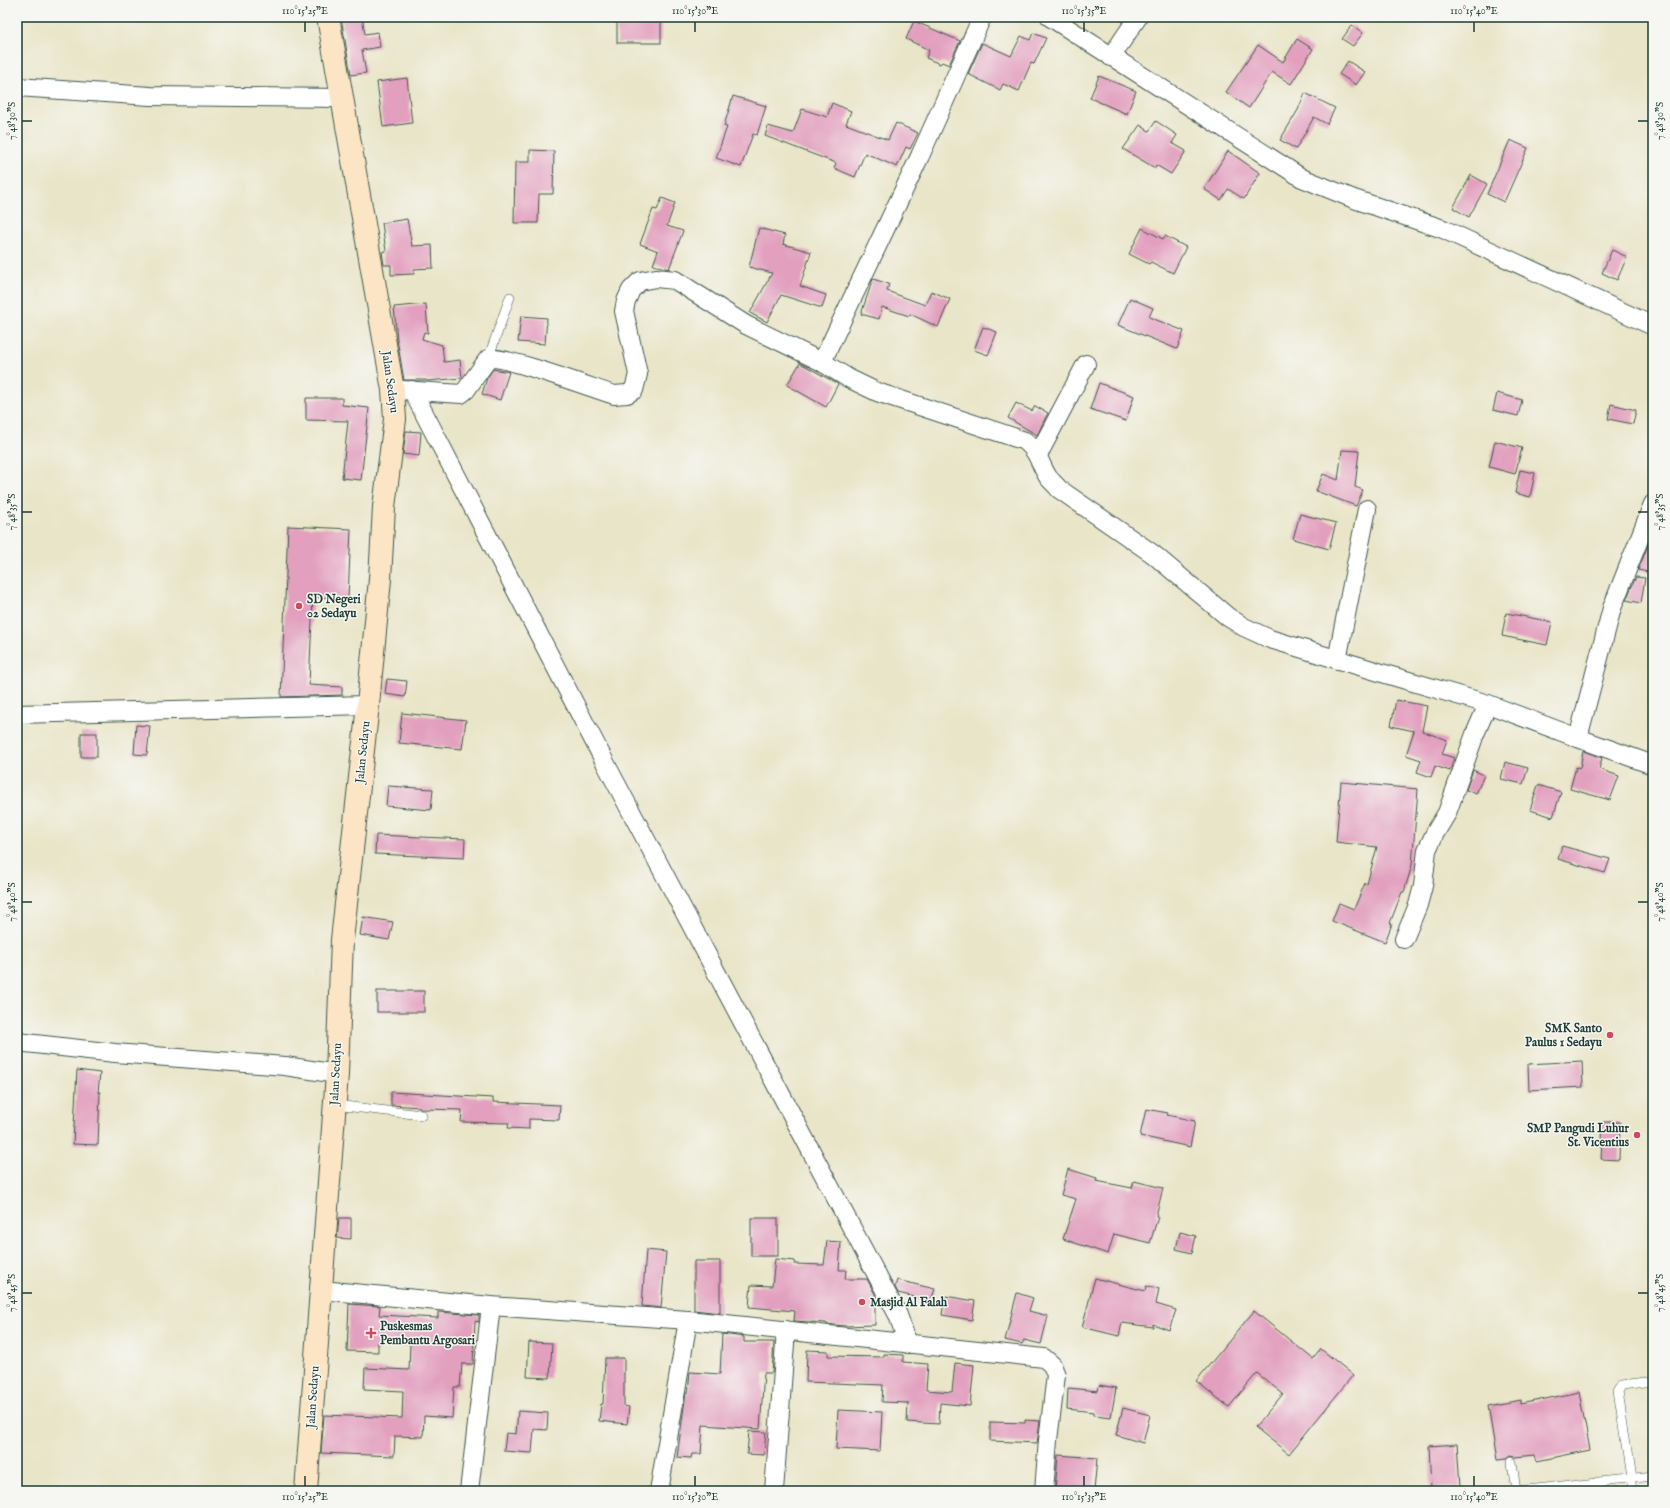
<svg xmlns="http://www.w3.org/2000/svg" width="1670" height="1508" viewBox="0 0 1670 1508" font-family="'IM FELL English',serif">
<rect width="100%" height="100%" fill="#f6f6f2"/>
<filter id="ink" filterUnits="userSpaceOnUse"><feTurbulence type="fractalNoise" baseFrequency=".025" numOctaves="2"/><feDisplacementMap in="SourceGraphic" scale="8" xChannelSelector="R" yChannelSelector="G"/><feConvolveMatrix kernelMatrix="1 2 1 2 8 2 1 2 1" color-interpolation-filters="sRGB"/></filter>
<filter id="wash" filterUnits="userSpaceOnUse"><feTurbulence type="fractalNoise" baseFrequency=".012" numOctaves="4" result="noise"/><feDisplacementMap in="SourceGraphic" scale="16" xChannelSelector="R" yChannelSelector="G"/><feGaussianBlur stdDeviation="0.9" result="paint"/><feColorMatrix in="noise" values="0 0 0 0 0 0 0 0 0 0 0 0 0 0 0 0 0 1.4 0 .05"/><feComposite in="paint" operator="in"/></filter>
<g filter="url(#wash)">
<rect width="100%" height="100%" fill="#e9e5c8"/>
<g id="blocks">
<g fill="#e29fbe">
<path d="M 341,17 L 362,17 L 365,34 L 378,32 L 380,47 L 362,50 L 366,73 L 351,75 Z"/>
<rect x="617" y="17" width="44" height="26"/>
<path d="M 914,21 L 960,41 L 949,65 L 942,62 L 940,64 L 926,58 L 929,50 L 906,39 Z"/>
<path d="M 1352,25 L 1363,33 L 1353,46 L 1342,39 Z"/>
<path d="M 1033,33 L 1046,38 L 1034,64 L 1031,63 L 1019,91 L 1003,84 L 1000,90 L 968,74 L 982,43 L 1011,56 L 1021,36 L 1030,40 Z"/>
<path d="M 1297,39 L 1313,49 L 1291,84 L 1272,72 L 1249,108 L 1226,92 L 1258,45 L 1283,62 Z"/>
<path d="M 1348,61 L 1365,72 L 1356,85 L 1339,74 Z"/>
<path d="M 1099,76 L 1136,91 L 1127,114 L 1090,98 Z"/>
<path d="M 407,78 L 412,123 L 383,127 L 377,82 Z"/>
<path d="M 1305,93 L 1335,108 L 1327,124 L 1314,117 L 1296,149 L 1280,140 L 1298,110 Z"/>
<path d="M 733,96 L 766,106 L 757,135 L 753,134 L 741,167 L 716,158 L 727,127 L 724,126 Z"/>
<path d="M 832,103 L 851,111 L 846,124 L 888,140 L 896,123 L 918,133 L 910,149 L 906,147 L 897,167 L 865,153 L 855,177 L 834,168 L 836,163 L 765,136 L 768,126 L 793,133 L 802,109 L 827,117 Z"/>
<path d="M 1156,121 L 1177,135 L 1172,143 L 1186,151 L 1171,174 L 1156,165 L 1155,168 L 1123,149 L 1140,125 L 1149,131 Z"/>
<path d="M 1510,140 L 1528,148 L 1504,202 L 1487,194 Z"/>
<path d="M 530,150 L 554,151 L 553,194 L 539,194 L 538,223 L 514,223 L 515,162 L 530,162 Z"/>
<path d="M 1228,151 L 1260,173 L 1244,199 L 1228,189 L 1221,200 L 1204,189 Z"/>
<path d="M 1471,175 L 1487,184 L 1469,217 L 1453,208 Z"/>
<path d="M 662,198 L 675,203 L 667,226 L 683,231 L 669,269 L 653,265 L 658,251 L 640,244 L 653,209 L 657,210 Z"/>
<path d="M 407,219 L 412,246 L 432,245 L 433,268 L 414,269 L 414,274 L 391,275 L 391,265 L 384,265 L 382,252 L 386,251 L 382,223 Z"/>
<path d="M 759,228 L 785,235 L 783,244 L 811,252 L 800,286 L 826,295 L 822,308 L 781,295 L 767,322 L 750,313 L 772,273 L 749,267 Z"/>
<path d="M 1142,228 L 1163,239 L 1165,236 L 1186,247 L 1173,273 L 1151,262 L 1149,264 L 1129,254 Z"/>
<path d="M 1612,250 L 1627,257 L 1617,280 L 1602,273 Z"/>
<path d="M 873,279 L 889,284 L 887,291 L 925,305 L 931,291 L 950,299 L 938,327 L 910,314 L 909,316 L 882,307 L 879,319 L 861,314 Z"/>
<path d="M 1130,298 L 1153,308 L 1149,317 L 1184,331 L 1177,349 L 1118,325 Z"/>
<path d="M 426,304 L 428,333 L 424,332 L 422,339 L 442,345 L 444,362 L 460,360 L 462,378 L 427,381 L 426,380 L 404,380 L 397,339 L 394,307 Z"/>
<path d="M 521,316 L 547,318 L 545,344 L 518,342 Z"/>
<path d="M 983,327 L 997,332 L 988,355 L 974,350 Z"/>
<path d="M 800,363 L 838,384 L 826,407 L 787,385 Z"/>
<path d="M 493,369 L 509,372 L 500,400 L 482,394 L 487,378 Z"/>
<path d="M 1099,383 L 1134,396 L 1126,421 L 1090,409 Z"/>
<path d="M 1497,393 L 1522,400 L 1518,416 L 1493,410 Z"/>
<path d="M 306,398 L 342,398 L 342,405 L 369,408 L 361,480 L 342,478 L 348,421 L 306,420 Z"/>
<path d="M 1016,403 L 1032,411 L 1035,406 L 1048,413 L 1037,435 L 1008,418 Z"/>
<path d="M 1611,404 L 1636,410 L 1633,424 L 1608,419 Z"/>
<path d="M 406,431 L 421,432 L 419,456 L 403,454 Z"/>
<path d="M 1495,441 L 1522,448 L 1515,474 L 1489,467 Z"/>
<path d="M 1342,450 L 1359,451 L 1355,487 L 1363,490 L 1356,506 L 1316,491 L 1323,474 L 1338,480 Z"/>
<path d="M 1520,470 L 1535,473 L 1530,497 L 1515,493 Z"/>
<path d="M 1300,514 L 1336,523 L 1329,549 L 1293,539 Z"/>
<path d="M 288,526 L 351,529 L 348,598 L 313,597 L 309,685 L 342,687 L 342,695 L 281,697 Z"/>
<path d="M 1653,533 L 1653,573 L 1638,570 Z"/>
<path d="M 1636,577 L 1645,578 L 1641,603 L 1626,600 Z"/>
<path d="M 1506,613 L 1552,622 L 1547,645 L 1502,636 Z"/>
<path d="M 387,679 L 407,681 L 405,697 L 385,694 Z"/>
<path d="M 1396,700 L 1427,706 L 1422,731 L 1447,740 L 1442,754 L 1454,758 L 1450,771 L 1435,766 L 1431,777 L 1417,772 L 1421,760 L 1406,755 L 1414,731 L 1391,726 Z"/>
<path d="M 402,713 L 466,720 L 462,749 L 399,743 Z"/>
<path d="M 136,725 L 150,726 L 147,755 L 134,754 Z"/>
<rect x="81" y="733" width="16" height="24"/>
<path d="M 1583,751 L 1602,758 L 1599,769 L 1619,776 L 1610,800 L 1570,789 L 1576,767 L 1580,768 Z"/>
<path d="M 1505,762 L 1528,768 L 1523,784 L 1501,779 Z"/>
<path d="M 1473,770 L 1484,775 L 1476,794 L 1466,790 Z"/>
<path d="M 1341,782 L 1418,789 L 1412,865 L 1404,892 L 1402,892 L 1390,923 L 1392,924 L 1385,942 L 1332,921 L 1339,903 L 1354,909 L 1365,883 L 1367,884 L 1377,847 L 1336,842 Z"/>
<path d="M 1538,785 L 1561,792 L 1553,817 L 1530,810 Z"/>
<path d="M 388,786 L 433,789 L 431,810 L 386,806 Z"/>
<path d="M 376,835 L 465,839 L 464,858 L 375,854 Z"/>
<path d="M 1562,846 L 1610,859 L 1605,873 L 1558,859 Z"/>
<path d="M 363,917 L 393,922 L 389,940 L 360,935 Z"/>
<rect x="377" y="991" width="47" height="21"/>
<path d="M 1582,1061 L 1583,1087 L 1529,1090 L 1528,1064 Z"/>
<path d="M 77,1070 L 100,1073 L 98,1092 L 100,1092 L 98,1145 L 73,1144 Z"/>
<path d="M 391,1092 L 493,1098 L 493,1102 L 560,1105 L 559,1120 L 529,1119 L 529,1129 L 508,1128 L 509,1123 L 461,1122 L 462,1110 L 423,1109 L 420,1109 L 420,1107 L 391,1105 Z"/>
<path d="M 1146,1109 L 1168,1113 L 1167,1115 L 1195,1121 L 1190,1147 L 1140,1136 Z"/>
<path d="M 1603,1122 L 1620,1122 L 1619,1160 L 1601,1159 Z"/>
<path d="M 1068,1169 L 1097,1178 L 1096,1181 L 1132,1188 L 1134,1181 L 1163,1188 L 1156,1216 L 1158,1217 L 1150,1243 L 1114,1234 L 1108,1254 L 1063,1239 L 1076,1199 L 1061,1195 Z"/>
<path d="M 339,1218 L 351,1218 L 351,1239 L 337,1238 Z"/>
<rect x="751" y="1218" width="27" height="38"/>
<path d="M 1180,1232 L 1196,1236 L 1192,1253 L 1176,1249 Z"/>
<path d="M 827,1241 L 841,1242 L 839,1270 L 846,1270 L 845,1279 L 867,1279 L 875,1294 L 875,1325 L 844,1326 L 826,1324 L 826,1323 L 794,1321 L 795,1311 L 749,1307 L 751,1285 L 772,1286 L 775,1259 L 795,1261 L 794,1264 L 824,1265 Z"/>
<path d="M 646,1250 L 666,1252 L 661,1308 L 642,1306 Z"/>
<path d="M 694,1261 L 720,1261 L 720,1313 L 694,1310 Z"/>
<path d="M 1095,1278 L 1145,1291 L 1146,1286 L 1159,1288 L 1156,1304 L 1176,1310 L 1169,1330 L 1153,1324 L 1153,1327 L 1122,1323 L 1119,1336 L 1082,1327 Z"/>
<path d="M 897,1280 L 935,1289 L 931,1301 L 898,1293 L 895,1287 Z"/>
<path d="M 1017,1293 L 1033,1298 L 1029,1311 L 1048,1316 L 1041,1344 L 1024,1340 L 1022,1344 L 1005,1340 Z"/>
<path d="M 945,1296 L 975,1301 L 972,1320 L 942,1315 Z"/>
<path d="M 349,1304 L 380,1306 L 379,1315 L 438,1318 L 438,1312 L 479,1315 L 479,1322 L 475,1321 L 473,1364 L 462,1364 L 460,1387 L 454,1387 L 452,1418 L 424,1416 L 423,1437 L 395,1436 L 394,1456 L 321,1453 L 324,1415 L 402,1418 L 403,1391 L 364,1389 L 365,1368 L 409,1370 L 410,1343 L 378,1342 L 378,1352 L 347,1351 Z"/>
<path d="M 1254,1311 L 1313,1359 L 1321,1349 L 1353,1375 L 1289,1454 L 1255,1427 L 1283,1394 L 1257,1373 L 1229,1407 L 1196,1381 Z"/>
<path d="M 722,1334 L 744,1337 L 744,1342 L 774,1342 L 772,1373 L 764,1373 L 760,1429 L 703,1425 L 701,1454 L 692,1454 L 691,1458 L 677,1457 L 686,1393 L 688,1393 L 690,1372 L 720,1374 Z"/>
<path d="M 529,1342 L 552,1343 L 550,1378 L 527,1377 Z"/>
<path d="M 807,1350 L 828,1351 L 828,1356 L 884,1357 L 884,1354 L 903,1355 L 903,1362 L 928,1364 L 926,1390 L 952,1392 L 955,1363 L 974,1365 L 970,1406 L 940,1403 L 939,1424 L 907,1422 L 908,1403 L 882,1402 L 883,1385 L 806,1382 Z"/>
<path d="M 605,1358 L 624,1358 L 624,1406 L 629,1407 L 627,1424 L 599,1421 L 601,1404 L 603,1404 Z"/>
<path d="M 1099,1385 L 1116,1388 L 1111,1417 L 1094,1415 L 1094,1412 L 1067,1409 L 1068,1388 L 1098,1391 Z"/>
<path d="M 1579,1392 L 1590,1450 L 1537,1461 L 1535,1455 L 1516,1457 L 1511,1456 L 1507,1459 L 1497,1460 L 1488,1406 L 1521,1400 L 1521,1404 Z"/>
<path d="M 1123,1408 L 1150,1415 L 1143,1443 L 1116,1435 Z"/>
<path d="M 838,1410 L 882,1412 L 880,1451 L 836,1449 Z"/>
<path d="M 518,1411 L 548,1413 L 547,1430 L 534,1429 L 532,1453 L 504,1451 L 506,1433 L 516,1434 Z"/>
<path d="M 1025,1420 L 1040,1421 L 1037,1443 L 990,1441 L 990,1422 L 1025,1423 Z"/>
<path d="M 749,1431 L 766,1432 L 764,1455 L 747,1454 Z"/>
<path d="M 1457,1444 L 1460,1487 L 1431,1489 L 1429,1446 Z"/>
<path d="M 1058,1455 L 1097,1458 L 1094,1491 L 1055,1491 Z"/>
</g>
</g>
</g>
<g filter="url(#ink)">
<use href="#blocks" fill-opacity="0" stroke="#3d564a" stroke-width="1"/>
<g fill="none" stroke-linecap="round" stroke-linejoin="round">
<g stroke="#3d564a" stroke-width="10">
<g id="lane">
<path d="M 488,359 L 510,297"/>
<path d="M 335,1105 L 422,1115"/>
<path d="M 1512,1462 L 1516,1491"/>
<path d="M 1516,1491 L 1653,1476"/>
<path d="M 1632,1491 L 1617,1391 L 1621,1385 L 1653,1381"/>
</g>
</g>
<g stroke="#3d564a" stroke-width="20">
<g id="street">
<path d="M 1050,17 L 1302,178 L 1354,199 L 1443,229 L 1653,326"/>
<path d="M 1111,57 L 1138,17"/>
<path d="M 17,87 L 150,96 L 342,98"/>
<path d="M 822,362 L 848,378 L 877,392 L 1025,441 C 1039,452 1039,463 1048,477 C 1051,481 1056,485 1059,489 L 1153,554 L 1228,617 L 1244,627 L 1270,639 L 1392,676 L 1488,704"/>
<path d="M 402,390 L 461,394 L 466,390 L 488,359 C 500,354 595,389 614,395 L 627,394 L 634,390 L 638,374 L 624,311 L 626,301 L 631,290 L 640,281 L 656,278 L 675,280 L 746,325 L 822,362 L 920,156 L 982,17"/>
<path d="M 412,390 L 609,770 L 898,1315 L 908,1344"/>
<path d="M 1038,455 L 1086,364"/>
<path d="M 1337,660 L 1367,509"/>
<path d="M 17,714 L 368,705"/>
<path d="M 1578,738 L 1653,765"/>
<path d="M 1404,939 L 1418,905 L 1423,886 L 1427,850 L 1435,833 L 1447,813 L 1475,734 L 1488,704 L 1578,738 L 1612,608 L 1653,504"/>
<path d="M 17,1042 L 115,1053 L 285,1066 L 337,1074"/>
<path d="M 321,1290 L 491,1306 L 688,1320 L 1044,1358 L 1052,1365 L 1056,1375 L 1048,1440 L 1044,1491"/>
<path d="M 469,1491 L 491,1306"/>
<path d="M 659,1491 L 688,1320"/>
<path d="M 774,1491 L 786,1330"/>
</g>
</g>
<g stroke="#3d564a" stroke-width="24">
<path id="secondary" d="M 306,1491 L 337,1074 L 342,940 L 368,705 L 380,579 L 384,507 L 395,419 L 393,390 L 328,17"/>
</g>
<use href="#lane" stroke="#fff" stroke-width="9"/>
<use href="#street" stroke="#fff" stroke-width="18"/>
<use href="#secondary" stroke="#fce5c4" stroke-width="22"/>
</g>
</g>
<path fill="none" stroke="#1f3d34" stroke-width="1.5" d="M 305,22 L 305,32M 695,22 L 695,32M 1084,22 L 1084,32M 1474,22 L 1474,32M 22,121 L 32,121M 1638,121 L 1648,121M 22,512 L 32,512M 1638,512 L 1648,512M 22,902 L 32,902M 1638,902 L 1648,902M 22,1293 L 32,1293M 1638,1293 L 1648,1293M 305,1476 L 305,1486M 695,1476 L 695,1486M 1084,1476 L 1084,1486M 1474,1476 L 1474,1486"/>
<g fill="#d1495b" stroke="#f6f6f2" stroke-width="1.5">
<circle cx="299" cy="606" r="4"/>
<circle cx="1610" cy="1035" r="4"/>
<circle cx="1637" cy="1135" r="4"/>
<circle cx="862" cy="1302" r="4"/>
<path d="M369 1327h4v4h4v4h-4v4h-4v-4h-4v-4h4z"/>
</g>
<g text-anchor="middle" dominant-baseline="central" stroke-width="3" stroke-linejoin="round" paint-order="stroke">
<g font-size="12" fill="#1f3d34" stroke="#f6f6f2">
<text transform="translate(390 382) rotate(82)">Jalan Sedayu</text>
<text transform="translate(363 752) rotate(-84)">Jalan Sedayu</text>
<text transform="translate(336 1074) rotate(-87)">Jalan Sedayu</text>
<text transform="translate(313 1397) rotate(-86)">Jalan Sedayu</text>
</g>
<g font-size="12" font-weight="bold" fill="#1f3d34" stroke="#f6f6f2" text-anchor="start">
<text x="307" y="599">SD Negeri<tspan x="307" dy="14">02 Sedayu</tspan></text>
<text x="1602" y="1028" text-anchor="end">SMK Santo<tspan x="1602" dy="14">Paulus 1 Sedayu</tspan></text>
<text x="1629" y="1128" text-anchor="end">SMP Pangudi Luhur<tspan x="1629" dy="14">St. Vicentius</tspan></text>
<text x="870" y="1302">Masjid Al Falah</text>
<text x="380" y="1326">Puskesmas<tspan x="380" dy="14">Pembantu Argosari</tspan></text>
</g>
</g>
<rect width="1670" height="1508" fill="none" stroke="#f6f6f2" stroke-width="44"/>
<rect x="22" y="22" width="1626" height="1464" fill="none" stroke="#1f3d34" stroke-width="1.5"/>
<g font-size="10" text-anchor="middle" fill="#1f3d34">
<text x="305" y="14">110°15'25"E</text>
<text x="695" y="14">110°15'30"E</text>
<text x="1084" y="14">110°15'35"E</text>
<text x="1474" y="14">110°15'40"E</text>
<text transform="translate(11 121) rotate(-90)" y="4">7°48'30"S</text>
<text transform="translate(1659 121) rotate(-90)" y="4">7°48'30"S</text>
<text transform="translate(11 512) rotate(-90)" y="4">7°48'35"S</text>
<text transform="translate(1659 512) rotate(-90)" y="4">7°48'35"S</text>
<text transform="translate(11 902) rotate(-90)" y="4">7°48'40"S</text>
<text transform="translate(1659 902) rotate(-90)" y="4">7°48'40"S</text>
<text transform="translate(11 1293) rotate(-90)" y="4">7°48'45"S</text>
<text transform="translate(1659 1293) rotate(-90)" y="4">7°48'45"S</text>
<text x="305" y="1500">110°15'25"E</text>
<text x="695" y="1500">110°15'30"E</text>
<text x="1084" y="1500">110°15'35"E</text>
<text x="1474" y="1500">110°15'40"E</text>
</g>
</svg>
